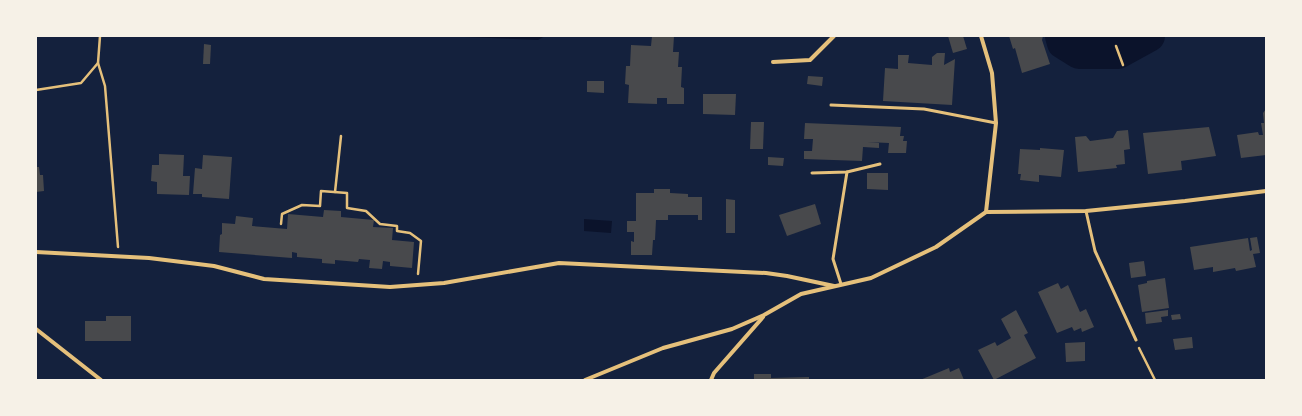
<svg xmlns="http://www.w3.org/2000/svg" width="1302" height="416" viewBox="0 0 1302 416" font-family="'Work Sans',sans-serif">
<rect width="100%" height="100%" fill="#14213d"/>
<g fill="#0b132b">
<path d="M 440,36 L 545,36 L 538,40 Z"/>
<path d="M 584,219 L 612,221 L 611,233 L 584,231 Z"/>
</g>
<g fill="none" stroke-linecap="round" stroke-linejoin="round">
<path stroke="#0b132b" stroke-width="32" d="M 1061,36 L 1063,43 L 1079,53 L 1118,53 L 1149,36"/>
</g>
<g fill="#48494c">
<path d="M 652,36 L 674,36 L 673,52 L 679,52 L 678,67 L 682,67 L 681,87 L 684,88 L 684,104 L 667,104 L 667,98 L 657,98 L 657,104 L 628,103 L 629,85 L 625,84 L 626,66 L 630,66 L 631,45 L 651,46 Z"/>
<path d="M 948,36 L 963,36 L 967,49 L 953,53 Z"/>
<path d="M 1009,36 L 1043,36 L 1042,40 L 1050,64 L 1022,73 L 1015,48 L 1013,49 Z"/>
<path d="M 204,44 L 211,45 L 210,64 L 203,64 Z"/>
<path d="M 937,53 L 945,53 L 944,65 L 955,59 L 952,105 L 883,101 L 885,68 L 898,69 L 898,55 L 909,55 L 908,63 L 932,65 L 932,57 Z"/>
<path d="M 808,76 L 823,77 L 822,86 L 807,84 Z"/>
<path d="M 587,81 L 604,81 L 604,93 L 587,92 Z"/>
<path d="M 703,94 L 736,94 L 735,115 L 703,114 Z"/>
<path d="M 1266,109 L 1266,155 L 1241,158 L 1237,135 L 1258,132 L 1259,135 L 1263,135 L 1261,123 L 1264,123 L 1263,113 Z"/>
<path d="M 751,122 L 764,122 L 763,149 L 750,149 Z"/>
<path d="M 805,123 L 901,127 L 900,136 L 904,136 L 903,141 L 907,141 L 906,153 L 888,153 L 889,143 L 867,142 L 879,143 L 879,148 L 863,147 L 862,161 L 804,159 L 804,151 L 812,151 L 813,139 L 804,139 Z"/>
<path d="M 1209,127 L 1216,156 L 1181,161 L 1182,170 L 1148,174 L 1143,133 Z"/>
<path d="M 1128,130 L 1130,149 L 1124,150 L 1125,164 L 1116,165 L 1117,168 L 1078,172 L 1075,137 L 1086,136 L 1090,141 L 1113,138 L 1117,131 Z"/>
<path d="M 1040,148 L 1064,150 L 1061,177 L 1039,175 L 1039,182 L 1020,180 L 1021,174 L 1018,174 L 1020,149 L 1040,150 Z"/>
<path d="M 159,154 L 184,155 L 183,176 L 190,176 L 189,195 L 157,194 L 157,182 L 151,181 L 152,165 L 159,165 Z"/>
<path d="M 203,155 L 232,157 L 229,199 L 202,197 L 202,194 L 193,194 L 195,168 L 202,169 Z"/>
<path d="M 768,157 L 784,158 L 783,166 L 768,165 Z"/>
<path d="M 36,167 L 39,167 L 40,175 L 43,175 L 44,191 L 36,192 Z"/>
<path d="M 867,173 L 888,173 L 888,190 L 867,189 Z"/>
<path d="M 654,189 L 670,189 L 670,193 L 688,194 L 688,197 L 702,197 L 702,220 L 698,220 L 698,215 L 668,215 L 668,220 L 656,220 L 655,240 L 653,240 L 652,255 L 631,255 L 631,241 L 634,242 L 634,232 L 627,232 L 627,221 L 636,221 L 636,193 L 654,193 Z"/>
<path d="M 726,199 L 735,200 L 735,233 L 726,233 Z"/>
<path d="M 815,204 L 821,224 L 787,236 L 779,215 Z"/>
<path d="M 324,210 L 341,211 L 341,217 L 374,220 L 373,227 L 393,228 L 392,240 L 414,242 L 412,268 L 390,266 L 390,262 L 383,261 L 382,269 L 369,268 L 370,260 L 359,259 L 358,262 L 335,260 L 335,264 L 322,263 L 322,259 L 297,257 L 297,253 L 292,252 L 292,258 L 219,252 L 220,235 L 222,234 L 222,223 L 235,224 L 236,216 L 253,218 L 252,226 L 287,229 L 288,214 L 323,217 Z"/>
<path d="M 1257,237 L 1260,253 L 1253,254 L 1256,267 L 1236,271 L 1235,268 L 1213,272 L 1213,267 L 1194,270 L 1190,247 L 1248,238 L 1250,251 L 1252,250 L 1250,238 Z"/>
<path d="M 1144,261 L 1146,276 L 1131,278 L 1129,263 Z"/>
<path d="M 1165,278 L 1169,308 L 1142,312 L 1138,285 L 1147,283 L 1147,281 Z"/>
<path d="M 1058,283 L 1061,289 L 1068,285 L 1080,312 L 1086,309 L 1094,327 L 1082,332 L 1081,328 L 1074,331 L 1072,327 L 1057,333 L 1038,292 Z"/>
<path d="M 1016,310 L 1028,333 L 1024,335 L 1036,358 L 994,380 L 978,350 L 995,342 L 997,346 L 1011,338 L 1001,319 Z"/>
<path d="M 1168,310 L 1168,316 L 1161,317 L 1162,322 L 1146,324 L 1145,313 Z"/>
<path d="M 1180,314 L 1181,319 L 1172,320 L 1171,315 Z"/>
<path d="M 106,316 L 131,316 L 131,341 L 85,341 L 85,321 L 106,321 Z"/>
<path d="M 1192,337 L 1193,348 L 1175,350 L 1173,339 Z"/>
<path d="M 1085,342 L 1085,361 L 1066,362 L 1065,343 Z"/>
<path d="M 949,368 L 950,372 L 959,368 L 964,380 L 920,380 Z"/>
<path d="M 754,374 L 771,374 L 771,378 L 809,377 L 809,380 L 754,380 Z"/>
</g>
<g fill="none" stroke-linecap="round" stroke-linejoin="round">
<g stroke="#e5c07b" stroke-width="2.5">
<path d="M 1116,46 L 1123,65"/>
<path d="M 98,63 L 105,86 L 118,247"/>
<path d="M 36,90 L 81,83 L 98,63 L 100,36"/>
<path d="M 335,192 L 341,136"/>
<path d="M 281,224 L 282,214 L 302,205 L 320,206 L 321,191 L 347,193 L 347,208 L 366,211 L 380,224 L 397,226 L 397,231 L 410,233 L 421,241 L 418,274"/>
<path d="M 1139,348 L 1155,380"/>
</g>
<g stroke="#e5c07b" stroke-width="3">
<path d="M 831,105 L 924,109 L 996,123"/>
<path d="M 812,173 L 847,172 L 880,164"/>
<path d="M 1086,211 L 1095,251 L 1136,340"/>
<path d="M 841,284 L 833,259 L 847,172"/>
</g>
<g stroke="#e5c07b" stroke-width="4">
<path d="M 773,62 L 810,60 L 834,36"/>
<path d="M 986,212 L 1086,211 L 1185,201 L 1266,191"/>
<path d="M 36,252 L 149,258 L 214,266 L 264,279 L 390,287 L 444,283 L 559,263 L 766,273 L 787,276 L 834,286"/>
<path d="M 36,329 L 101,380"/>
<path d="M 585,380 L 663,348 L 732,329 L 764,315 L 801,294 L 871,278 L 936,247 L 986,212 L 996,123 L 992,73 L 981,36"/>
<path d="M 711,380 L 714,373 L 763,317"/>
</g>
</g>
<rect width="1302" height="416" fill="none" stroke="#f6f1e7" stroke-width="74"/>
</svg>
